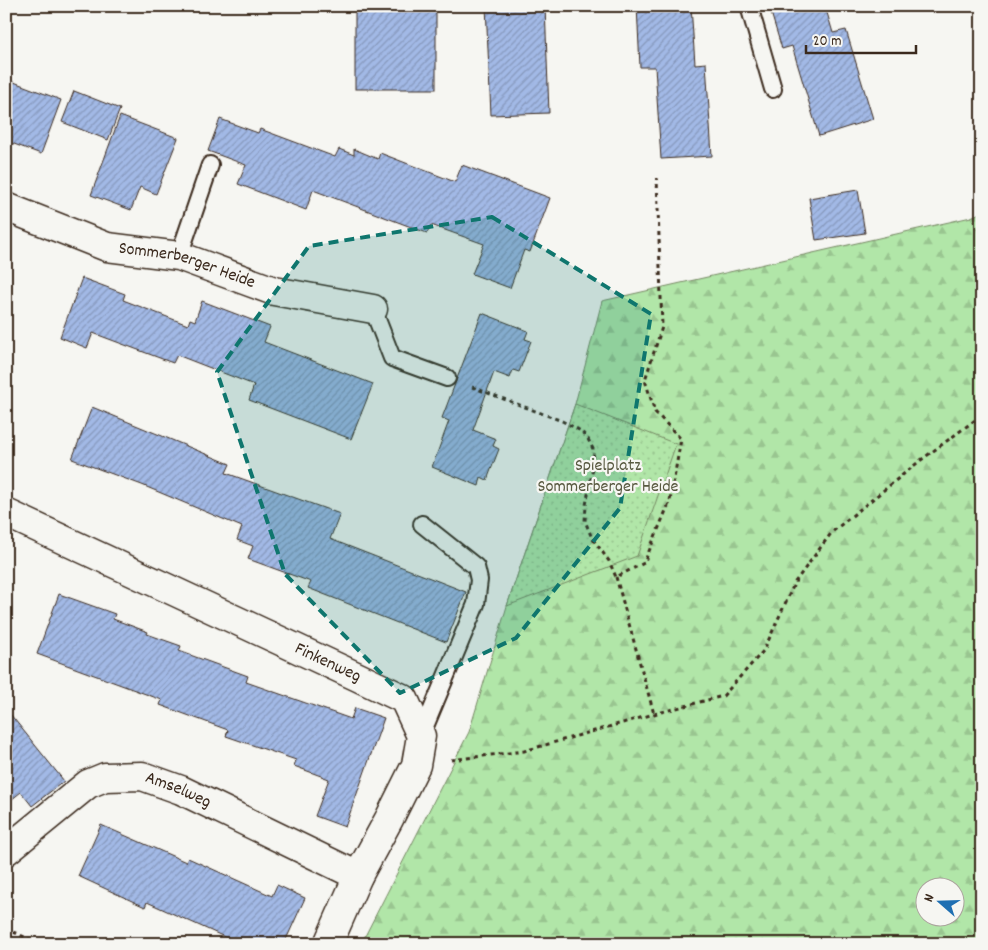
<svg xmlns="http://www.w3.org/2000/svg" width="988" height="950" viewBox="0 0 988 950" font-family="Dekko,sans-serif">
<defs>
<pattern id="forest-firs" width="22" height="20" patternUnits="userSpaceOnUse" patternTransform="scale(1.25)"><rect width="22" height="20" fill="#b1e6a8"/><path d="M5 1l3.5 6h-7zM16 11l3.5 6h-7z" fill="#99c590"/></pattern>
<pattern id="cemetery-stones" width="16" height="16" patternUnits="userSpaceOnUse" patternTransform="scale(1.25)"><rect width="16" height="16" fill="#b1e6a8"/><path d="M2 7V4a2 2 0 0 1 4 0v3zM10 15v-3a2 2 0 0 1 4 0v3z" fill="#99c590"/></pattern>
<pattern id="park-dots" width="8" height="8" patternUnits="userSpaceOnUse" patternTransform="scale(1.25)"><rect width="8" height="8" fill="#b1e6a8"/><path d="M2 2h.1M6 6h.1" fill="none" stroke="#99c590" stroke-width="1.8" stroke-linecap="round"/></pattern>
<pattern id="building-hatch" width="6" height="6" patternUnits="userSpaceOnUse" patternTransform="scale(1.25)"><rect width="6" height="6" fill="#a2b9e6"/><path d="M-1 1l2-2M0 6l6-6M5 7l2-2" fill="none" stroke="#8597ba"/></pattern>
</defs>
<rect width="100%" height="100%" fill="#f6f6f2"/>
<filter id="ink" filterUnits="userSpaceOnUse"><feTurbulence type="fractalNoise" baseFrequency=".02" numOctaves="2"/><feDisplacementMap in="SourceGraphic" scale="10" xChannelSelector="R" yChannelSelector="G"/><feConvolveMatrix kernelMatrix="1 2 1 2 8 2 1 2 1" color-interpolation-filters="sRGB"/></filter>
<g filter="url(#ink)">
<path fill="url(#forest-firs)" stroke="#768863" fill-rule="evenodd" d="M 971,217 L 982,237 L 982,944 L 361,944 L 469,732 L 507,606 L 575,404 L 602,301 ZM 926,888 L 956,888 L 956,918 L 926,918 Z"/>
<path fill="url(#cemetery-stones)" stroke="#768863" d="M 982,212 L 982,237 L 971,217 Z"/>
<path fill="url(#park-dots)" stroke="#768863" d="M 575,404 L 676,444 L 637,556 L 507,606 Z"/>
<g fill="url(#building-hatch)" stroke="#3b2a1e">
<rect x="355" y="6" width="81" height="83"/>
<path d="M 486,6 L 545,6 L 549,113 L 491,115 Z"/>
<path d="M 637,6 L 691,6 L 695,64 L 706,63 L 712,156 L 661,159 L 655,67 L 640,67 Z"/>
<path d="M 769,6 L 825,6 L 833,33 L 846,30 L 873,119 L 819,136 L 792,46 L 782,49 Z"/>
<path d="M 6,79 L 61,100 L 41,154 L 6,141 Z"/>
<path d="M 74,91 L 120,109 L 108,140 L 62,122 Z"/>
<path d="M 120,116 L 178,138 L 156,194 L 140,187 L 131,210 L 91,195 Z"/>
<path d="M 220,119 L 258,133 L 260,129 L 335,157 L 339,149 L 354,155 L 354,149 L 378,159 L 380,153 L 455,182 L 462,165 L 550,198 L 530,252 L 524,250 L 510,288 L 472,274 L 484,244 L 431,225 L 427,233 L 313,190 L 306,210 L 238,184 L 246,165 L 208,151 Z"/>
<path d="M 858,190 L 865,233 L 816,240 L 809,198 Z"/>
<path d="M 82,278 L 125,294 L 123,300 L 188,325 L 190,319 L 195,321 L 202,301 L 270,327 L 264,342 L 373,384 L 351,439 L 249,400 L 254,385 L 177,355 L 173,363 L 93,333 L 87,348 L 60,337 Z"/>
<path d="M 482,313 L 528,331 L 525,339 L 531,341 L 519,372 L 513,370 L 510,378 L 494,372 L 473,430 L 496,439 L 493,446 L 499,449 L 487,480 L 481,477 L 479,486 L 432,467 L 449,421 L 442,418 Z"/>
<path d="M 92,407 L 230,464 L 226,473 L 340,514 L 330,539 L 466,592 L 446,642 L 308,588 L 311,582 L 248,559 L 253,546 L 237,540 L 242,527 L 142,485 L 72,459 Z"/>
<path d="M 59,594 L 115,614 L 113,619 L 148,632 L 147,634 L 181,646 L 179,651 L 248,676 L 246,682 L 351,719 L 355,708 L 384,718 L 345,827 L 315,816 L 329,779 L 294,766 L 296,760 L 226,736 L 228,730 L 160,705 L 162,700 L 37,654 Z"/>
<path d="M 6,709 L 64,781 L 32,806 L 21,792 L 6,804 Z"/>
<path d="M 101,825 L 186,862 L 188,858 L 272,896 L 277,885 L 305,898 L 284,944 L 240,944 L 147,902 L 145,907 L 78,876 Z"/>
</g>
<g fill="none" stroke-linecap="round" stroke-linejoin="round">
<g stroke="#3b2a1e" stroke-width="20">
<g id="lane">
<path d="M 749,6 L 773,89"/>
<path d="M 179,256 L 210,165"/>
<path d="M 373,309 L 392,358 L 447,378"/>
<path d="M 421,736 L 476,604 L 479,580 L 476,567 L 422,524"/>
</g>
</g>
<g stroke="#3b2a1e" stroke-width="31">
<g id="street">
<path id="s1" d="M 6,207 L 107,247 L 179,256 L 274,291 L 373,309"/>
<path id="s2" d="M 6,513 L 358,677 L 404,699 L 421,736 L 416,765 L 389,819 L 358,876 L 328,944"/>
<path id="s3" d="M 6,851 L 88,784 L 105,777 L 142,776 L 181,790 L 358,876"/>
</g>
</g>
<g stroke="#3b2a1e" stroke-width="3" stroke-dasharray="4 4" stroke-linecap="butt">
<path d="M 472,387 L 562,421 L 581,431 L 588,439 L 593,449 L 594,462 L 586,505 L 585,521 L 592,538 L 609,561 L 616,577 L 644,563 L 670,501 L 681,439 L 655,412 L 645,380 L 662,327 L 657,178"/>
<path d="M 616,577 L 654,714"/>
<path d="M 451,760 L 524,751 L 654,714 L 723,696 L 764,650 L 795,582 L 832,532 L 921,460 L 982,415"/>
<path d="M 6,929 L 41,944"/>
</g>
<use href="#lane" stroke="#f6f6f2" stroke-width="16"/>
<use href="#street" stroke="#f6f6f2" stroke-width="28"/>
</g>
</g>
<path fill="#0f766e" fill-opacity="0.2" stroke="#0f766e" stroke-width="4" stroke-dasharray="10 6" stroke-linejoin="round" d="M 492,217 L 651,314 L 620,508 L 516,638 L 400,693 L 285,574 L 217,372 L 309,246 Z"/>
<g text-anchor="middle" dominant-baseline="central" stroke-width="4.5" stroke-linejoin="round" paint-order="stroke">
<g font-size="18" fill="#3b2a1e" stroke="#f6f6f2">
<text stroke="none"><textPath href="#s1" startOffset="191">Sommerberger Heide</textPath></text>
<text stroke="none"><textPath href="#s2" startOffset="355">Finkenweg</textPath></text>
<text stroke="none"><textPath href="#s3" startOffset="200">Amselweg</textPath></text>
</g>
<g font-size="18" fill="#585940" stroke="#f6f6f2">
<text x="608" y="466">Spielplatz<tspan x="608" dy="21">Sommerberger Heide</tspan></text>
</g>
</g>
<rect width="988" height="950" fill="none" stroke="#f6f6f2" stroke-width="25"/>
<rect x="12" y="12" width="963" height="925" fill="none" stroke="#3b2a1e" stroke-width="2" filter="url(#ink)"/>
<g transform="translate(940 902) rotate(290)"><circle r="24" fill="#f6f6f2" stroke="#aba49d"/>
<path d="M0-4L9 19L0 12L-9 19Z" fill="#1f6fb2"/>
<text y="-8" font-size="14" font-weight="bold" text-anchor="middle" fill="#3b2a1e">N</text>
</g>
<path d="M806 45v8h110v-8" fill="none" stroke="#3b2a1e" stroke-width="2.5"/>
<text x="813" y="45" font-size="15" fill="#3b2a1e" stroke="#f6f6f2" stroke-width="4" paint-order="stroke">20 m</text>
</svg>
